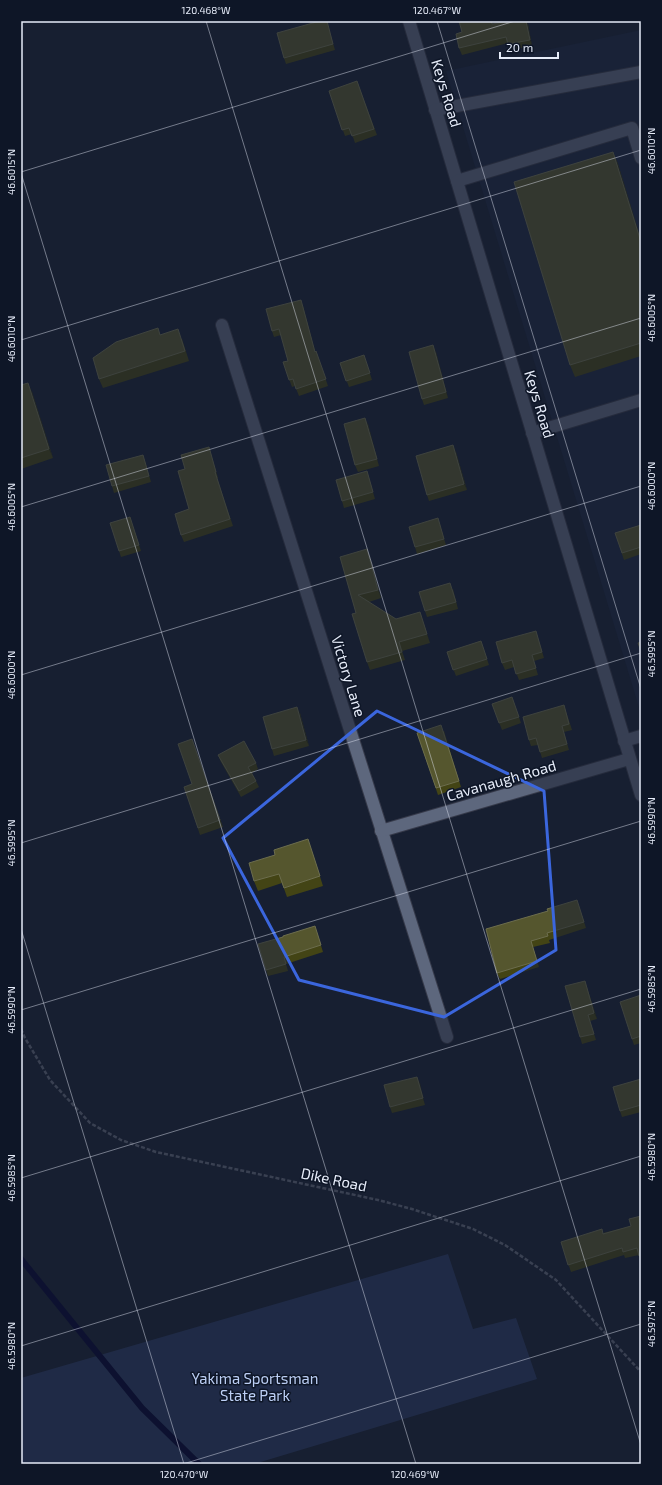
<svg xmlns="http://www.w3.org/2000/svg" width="662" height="1485" viewBox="0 0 662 1485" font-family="'Exo 2',sans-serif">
<rect width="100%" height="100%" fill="#171f31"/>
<path fill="#1b263e" d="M 641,30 L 641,714 L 446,71 Z"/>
<path fill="#29395f" d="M 448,1254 L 473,1329 L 516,1318 L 537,1379 L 254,1464 L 21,1464 L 21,1378 Z"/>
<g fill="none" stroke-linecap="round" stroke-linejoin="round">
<path stroke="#00022f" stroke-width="6" d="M 21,1259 L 142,1408 L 199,1464"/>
<g stroke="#363a4a" stroke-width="14">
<g id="minor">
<path d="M 409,21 L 641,795"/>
<path d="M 435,110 L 641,72"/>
<path d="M 457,181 L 632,128 L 641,158"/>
<path d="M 222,325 L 447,1037"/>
<path d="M 532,433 L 641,400"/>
<path d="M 624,741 L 641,736"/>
<path d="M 381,831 L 629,759"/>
</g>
</g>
<path stroke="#626979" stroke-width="2.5" stroke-dasharray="4 2" stroke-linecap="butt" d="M 21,1029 L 25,1038 L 50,1080 L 90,1123 L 121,1140 L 156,1152 L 378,1200 L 412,1209 L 473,1229 L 505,1245 L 556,1280 L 641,1372"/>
<use href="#minor" stroke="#5d677d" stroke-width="12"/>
</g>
<g fill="#434415">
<path d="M 459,21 L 492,21 L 493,24 L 528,24 L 532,46 L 510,50 L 508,43 L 462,55 L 459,48 L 462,32 Z"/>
<path d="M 328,26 L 335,50 L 286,64 L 284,58 Z"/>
<path d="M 357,81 L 377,135 L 355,143 L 352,134 L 345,136 L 329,91 Z"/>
<path d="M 613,152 L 618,164 L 641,240 L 641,356 L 575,377 L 570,365 Z"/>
<path d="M 303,306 L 315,352 L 316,351 L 328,386 L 299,396 L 295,386 L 292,387 L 283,362 L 288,361 L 281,335 L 274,337 L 272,331 Z"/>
<path d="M 158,328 L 160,335 L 182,339 L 189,361 L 103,388 L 99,379 Z"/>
<path d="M 436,352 L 448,398 L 424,405 L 422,399 Z"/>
<path d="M 364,355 L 372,380 L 349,387 L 340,363 Z"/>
<path d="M 21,385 L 32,392 L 53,458 L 21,469 Z"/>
<path d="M 368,424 L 379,466 L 358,472 L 355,465 Z"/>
<path d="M 209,447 L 218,478 L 217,478 L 233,526 L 184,542 L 181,535 L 189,509 L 185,469 Z"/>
<path d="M 456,452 L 467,490 L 429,501 L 427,495 Z"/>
<path d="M 145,461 L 151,482 L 114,493 L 112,486 Z"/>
<path d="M 367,471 L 375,499 L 344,508 L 342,501 Z"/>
<path d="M 130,517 L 141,551 L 121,557 L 119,551 Z"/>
<path d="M 440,525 L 446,545 L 417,554 L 415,547 Z"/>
<path d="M 641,525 L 641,554 L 624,560 L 615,533 Z"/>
<path d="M 340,557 L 370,558 L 381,598 L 369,602 L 396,619 L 420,612 L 430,643 L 402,651 L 405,660 L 370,670 L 367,662 L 356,613 Z"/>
<path d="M 453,589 L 458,609 L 427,617 L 425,611 Z"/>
<path d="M 536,631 L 544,658 L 534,661 L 538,675 L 519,680 L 514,667 L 505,670 L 502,663 Z"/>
<path d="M 481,641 L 489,665 L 456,676 L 447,652 Z"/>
<path d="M 512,697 L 521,723 L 502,730 L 492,704 Z"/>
<path d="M 564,705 L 572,730 L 564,732 L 569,750 L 542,758 L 538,745 L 531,746 L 529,740 Z"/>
<path d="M 300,713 L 309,746 L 274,756 L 272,749 Z"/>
<path d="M 444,731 L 461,787 L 438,795 L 417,733 Z"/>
<path d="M 192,739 L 223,827 L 200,835 L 184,787 L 192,784 Z"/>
<path d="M 218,755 L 256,763 L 258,769 L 252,773 L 259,787 L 241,797 L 221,762 Z"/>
<path d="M 308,839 L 323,886 L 287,897 L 282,883 L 258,891 L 254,881 L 275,855 Z"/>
<path d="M 579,906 L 586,928 L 549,940 L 550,943 L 533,947 L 539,967 L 500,979 L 497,973 L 486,929 Z"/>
<path d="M 315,926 L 323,952 L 286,964 L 288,971 L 268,976 L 266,970 L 283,937 Z"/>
<path d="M 585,981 L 597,1019 L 590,1021 L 596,1040 L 582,1044 L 580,1037 Z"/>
<path d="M 641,995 L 641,1043 L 634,1045 L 632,1039 Z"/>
<path d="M 417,1077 L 425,1105 L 392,1113 L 390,1107 Z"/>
<path d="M 641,1079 L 641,1112 L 622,1117 L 620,1111 Z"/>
<path d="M 641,1216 L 641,1261 L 639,1255 L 625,1258 L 624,1255 L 571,1272 L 561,1242 L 603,1233 L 631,1226 Z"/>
</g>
<g fill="#2a2d16">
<path d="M 526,21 L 528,24 L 532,46 L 530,40 Z"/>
<path d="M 613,152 L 618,164 L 641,240 L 641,242 Z"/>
<path d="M 301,300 L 303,306 L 317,358 L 315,352 Z"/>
<path d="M 433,345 L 436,352 L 448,398 L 446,392 Z"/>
<path d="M 28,383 L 32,392 L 53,458 L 49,449 Z"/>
<path d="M 365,418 L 368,424 L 379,466 L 377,459 Z"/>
<path d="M 453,445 L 456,452 L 467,490 L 464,484 Z"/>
<path d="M 367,549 L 370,558 L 381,598 L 378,590 Z"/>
<path d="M 420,612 L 423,620 L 430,643 L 427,634 Z"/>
<path d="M 297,707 L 300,713 L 309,746 L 306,740 Z"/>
<path d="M 585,981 L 587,987 L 597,1019 L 594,1013 Z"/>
<path d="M 417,1077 L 420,1083 L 425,1105 Z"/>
</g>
<g fill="#55562e" stroke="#6c6d4e">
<path d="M 320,21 L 327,21 L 333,44 L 284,58 L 277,33 Z"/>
<path d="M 459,21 L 491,21 L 492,24 L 510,21 L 526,21 L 530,40 L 508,44 L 506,37 L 459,48 L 456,34 L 462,32 Z"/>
<path d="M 357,81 L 374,129 L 352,136 L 349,128 L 342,130 L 329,91 Z"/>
<path d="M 613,152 L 641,242 L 641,343 L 570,365 L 514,182 Z"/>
<path d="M 301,300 L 315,352 L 316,351 L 326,379 L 296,389 L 293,379 L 289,380 L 283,362 L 288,361 L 279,329 L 272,331 L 266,309 Z"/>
<path d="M 158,328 L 160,335 L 178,329 L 185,351 L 99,379 L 93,358 L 116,342 Z"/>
<path d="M 433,345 L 446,392 L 422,399 L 409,352 Z"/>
<path d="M 364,355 L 370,373 L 346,381 L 340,363 Z"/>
<path d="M 28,383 L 49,449 L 21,458 L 21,385 Z"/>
<path d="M 365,418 L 377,459 L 355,465 L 344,424 Z"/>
<path d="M 453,445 L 464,484 L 427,495 L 416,456 Z"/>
<path d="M 209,447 L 216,472 L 215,472 L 230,519 L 181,535 L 175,514 L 189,509 L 178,471 L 185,469 L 181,455 Z"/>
<path d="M 143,455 L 149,476 L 112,486 L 106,465 Z"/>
<path d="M 367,471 L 373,492 L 342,501 L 336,480 Z"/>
<path d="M 130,517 L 139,545 L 119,551 L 110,523 Z"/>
<path d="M 438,518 L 444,539 L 415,547 L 409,527 Z"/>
<path d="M 641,525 L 641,547 L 622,553 L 615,533 Z"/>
<path d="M 367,549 L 378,590 L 358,595 L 396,619 L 420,612 L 427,634 L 399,642 L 402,652 L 367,662 L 352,614 L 356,613 L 340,557 Z"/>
<path d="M 450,583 L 456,602 L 425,611 L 419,592 Z"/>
<path d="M 536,631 L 542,652 L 532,655 L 536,668 L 516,674 L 512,660 L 502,663 L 496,642 Z"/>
<path d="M 481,641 L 487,659 L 453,670 L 447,652 Z"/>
<path d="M 641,642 L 641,651 L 638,643 Z"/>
<path d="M 512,697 L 519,717 L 499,723 L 492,704 Z"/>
<path d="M 564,705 L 569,724 L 562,726 L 567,744 L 540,752 L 536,738 L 529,740 L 523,717 Z"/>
<path d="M 297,707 L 306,740 L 272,749 L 263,717 Z"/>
<path d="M 441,725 L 459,781 L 436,788 L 417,733 Z"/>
<path d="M 192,739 L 220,820 L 198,828 L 184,787 L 192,784 L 178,744 Z"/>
<path d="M 244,741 L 256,763 L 248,767 L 256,781 L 239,791 L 218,755 Z"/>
<path d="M 308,839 L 320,876 L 284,888 L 279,874 L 254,881 L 249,863 L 275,855 L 274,850 Z"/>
<path d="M 577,900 L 584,922 L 547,933 L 548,936 L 531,941 L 537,961 L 497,973 L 486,929 L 548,911 L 547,909 Z"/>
<path d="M 315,926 L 321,945 L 284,957 L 286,964 L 266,970 L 258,944 L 283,937 L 283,936 Z"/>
<path d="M 585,981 L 594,1013 L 588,1015 L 594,1034 L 580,1037 L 565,986 Z"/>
<path d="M 641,995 L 641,1036 L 632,1039 L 620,1002 Z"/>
<path d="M 417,1077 L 423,1098 L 390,1107 L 384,1085 Z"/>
<path d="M 641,1079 L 641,1105 L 620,1111 L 613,1087 Z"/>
<path d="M 641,1216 L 641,1255 L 639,1256 L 637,1248 L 623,1252 L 622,1248 L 568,1265 L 561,1242 L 602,1229 L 603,1234 L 631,1226 L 629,1219 Z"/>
</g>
<path d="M0 0H662V1485H0ZM 377,711 L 544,791 L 556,950 L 444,1017 L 299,980 L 223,838 Z" fill="#171f31" fill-opacity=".55" fill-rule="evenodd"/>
<path fill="none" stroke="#3b66dd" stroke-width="3" stroke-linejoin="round" d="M 377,711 L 544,791 L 556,950 L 444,1017 L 299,980 L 223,838 Z"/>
<path fill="none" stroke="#e6ecf9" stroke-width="1" stroke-opacity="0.45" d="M 206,21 L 641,1445M 437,21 L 641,689M 21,172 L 515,21M 21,173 L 416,1464M 21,340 L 641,150M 21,507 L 641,318M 21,675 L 641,486M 21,843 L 641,653M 21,929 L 184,1464M 21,1010 L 641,821M 21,1178 L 641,989M 21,1346 L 641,1156M 183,1464 L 641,1324"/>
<g text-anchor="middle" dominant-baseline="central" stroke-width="3" stroke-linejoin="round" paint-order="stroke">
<g font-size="15" fill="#e6ecf9" stroke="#0e1627">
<text transform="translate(447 93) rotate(73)">Keys Road</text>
<text transform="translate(540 404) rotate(73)">Keys Road</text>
<text transform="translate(349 676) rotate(73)">Victory Lane</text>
<text transform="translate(501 780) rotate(-16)">Cavanaugh Road</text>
<text transform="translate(334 1179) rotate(12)">Dike Road</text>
</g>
<g font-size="15" fill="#bccff5" stroke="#0e1627">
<text x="255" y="1378">Yakima Sportsman<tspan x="255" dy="17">State Park</tspan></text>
</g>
</g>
<rect width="662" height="1485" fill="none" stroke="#0e1627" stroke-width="44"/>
<path d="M500 52v6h58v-6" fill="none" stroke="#e6ecf9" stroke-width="2"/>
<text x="506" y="52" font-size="12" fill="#e6ecf9" stroke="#0e1627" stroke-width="3" paint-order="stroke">20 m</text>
<rect x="22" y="22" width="618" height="1441" fill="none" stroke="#e6ecf9" stroke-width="1.5"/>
<g font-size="10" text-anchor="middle" fill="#e6ecf9">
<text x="206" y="14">120.468°W</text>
<text x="437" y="14">120.467°W</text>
<text transform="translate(651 151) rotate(-90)" y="4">46.6010°N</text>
<text transform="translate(11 172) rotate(-90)" y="4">46.6015°N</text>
<text transform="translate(651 318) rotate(-90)" y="4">46.6005°N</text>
<text transform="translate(11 339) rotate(-90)" y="4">46.6010°N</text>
<text transform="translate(651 486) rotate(-90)" y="4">46.6000°N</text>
<text transform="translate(11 507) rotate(-90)" y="4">46.6005°N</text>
<text transform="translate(651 654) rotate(-90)" y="4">46.5995°N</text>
<text transform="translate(11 675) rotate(-90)" y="4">46.6000°N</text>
<text transform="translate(651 821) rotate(-90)" y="4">46.5990°N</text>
<text transform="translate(11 843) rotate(-90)" y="4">46.5995°N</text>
<text transform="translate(651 989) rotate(-90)" y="4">46.5985°N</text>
<text transform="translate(11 1010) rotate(-90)" y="4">46.5990°N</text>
<text transform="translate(651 1157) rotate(-90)" y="4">46.5980°N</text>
<text transform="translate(11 1178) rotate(-90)" y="4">46.5985°N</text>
<text transform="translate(651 1324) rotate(-90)" y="4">46.5975°N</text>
<text transform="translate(11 1346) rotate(-90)" y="4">46.5980°N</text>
<text x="184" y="1478">120.470°W</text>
<text x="415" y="1478">120.469°W</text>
</g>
</svg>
